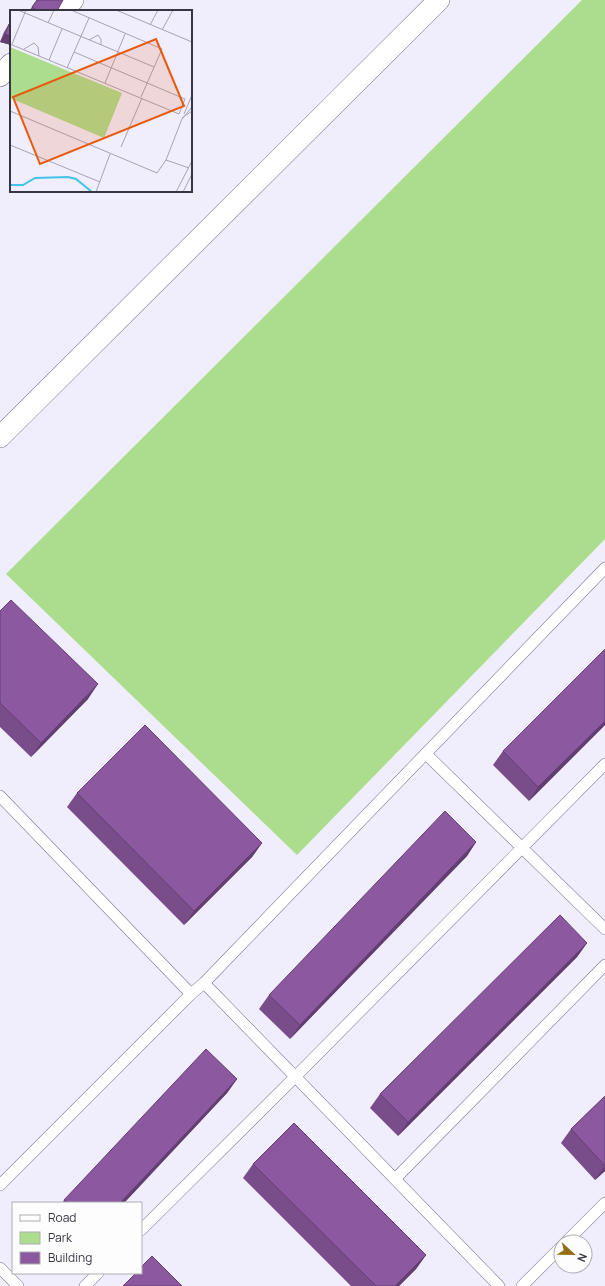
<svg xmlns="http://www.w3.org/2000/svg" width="605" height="1286" viewBox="0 0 605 1286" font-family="Manrope,sans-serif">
<rect width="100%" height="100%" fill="#f0eefd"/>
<path fill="#abdd8c" d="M 582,0 L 605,0 L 605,539 L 297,855 L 6,574 Z"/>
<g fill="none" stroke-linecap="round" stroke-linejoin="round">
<g stroke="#747090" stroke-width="12">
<g id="lane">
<path d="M 426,754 L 605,929"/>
<path d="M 0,796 L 191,994"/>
<path d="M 204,983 L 499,1286"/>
<path d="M 395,1179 L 605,965"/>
<path d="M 0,1185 L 191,994 L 204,983 L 605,568"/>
<path d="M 141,1230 L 295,1077 L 605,764"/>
<path d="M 566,1242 L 605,1203"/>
<path d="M 0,1268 L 18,1286"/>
<path d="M 85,1286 L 98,1273"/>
<path d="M 522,1286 L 561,1247"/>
</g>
</g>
<g stroke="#747090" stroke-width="22">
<g id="street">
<path d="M 63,11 L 73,0"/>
<path d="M 0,76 L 11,64"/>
<path d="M 0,437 L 439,0"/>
</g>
</g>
<use href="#lane" stroke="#fff" stroke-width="11"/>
<use href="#street" stroke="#fff" stroke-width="21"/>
</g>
<g fill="#784d8a">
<path d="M 37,0 L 57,11 L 29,11 Z"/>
<path d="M 9,24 L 11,45 L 0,42 L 4,32 Z"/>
<path d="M 0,611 L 88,699 L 31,757 L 0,727 Z"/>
<path d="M 605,725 L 529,801 L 493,765 L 503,751 Z"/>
<path d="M 77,793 L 262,843 L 252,857 L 184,925 L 67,807 Z"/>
<path d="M 476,842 L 467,856 L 290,1039 L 259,1009 L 269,995 Z"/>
<path d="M 587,943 L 577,957 L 398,1136 L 370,1108 L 380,1094 Z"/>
<path d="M 237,1079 L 227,1093 L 124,1203 L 62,1203 L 64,1200 Z"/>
<path d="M 605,1096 L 605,1171 L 595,1180 L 561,1143 L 571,1129 Z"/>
<path d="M 253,1164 L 426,1255 L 416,1269 L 399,1286 L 351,1286 L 243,1178 Z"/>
</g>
<g fill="#623e71">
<path d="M 5,34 L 11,36 L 11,45 L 0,42 Z"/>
<path d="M 98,684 L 88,699 L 31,757 L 41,743 Z"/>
<path d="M 605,721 L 605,725 L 529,801 L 538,787 Z"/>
<path d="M 476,842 L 467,856 L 290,1039 L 300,1025 Z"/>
<path d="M 262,843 L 252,857 L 184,925 L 194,911 Z"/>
<path d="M 587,943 L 577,957 L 398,1136 L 408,1122 Z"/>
<path d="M 237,1079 L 227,1093 L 124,1203 L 120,1203 Z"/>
<path d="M 605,1166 L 605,1171 L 595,1180 Z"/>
<path d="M 426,1255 L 416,1269 L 399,1286 L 395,1286 Z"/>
</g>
<g fill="#8c59a1" stroke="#623e71">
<path d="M 37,0 L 63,0 L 57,11 L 38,11 L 32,7 Z"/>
<path d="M 9,24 L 11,25 L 11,36 L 5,34 Z"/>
<path d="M 11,600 L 98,684 L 41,743 L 0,703 L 0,611 Z"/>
<path d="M 605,649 L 605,721 L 538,787 L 503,751 Z"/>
<path d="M 145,725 L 262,843 L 194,911 L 77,793 Z"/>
<path d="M 445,811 L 476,842 L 300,1025 L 269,995 Z"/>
<path d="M 560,915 L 587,943 L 408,1122 L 380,1094 Z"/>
<path d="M 206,1049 L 237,1079 L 120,1203 L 68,1203 L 64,1200 Z"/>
<path d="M 605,1096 L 605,1166 L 571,1129 Z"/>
<path d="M 294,1123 L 426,1255 L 395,1286 L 376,1286 L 253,1164 Z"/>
<path d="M 152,1256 L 182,1286 L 123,1286 L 136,1273 L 141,1273 L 141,1267 Z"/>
</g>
<g transform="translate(10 10)">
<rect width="182" height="182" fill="#f0eefd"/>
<path d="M 0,37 L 112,83 L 94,128 L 0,88 Z" fill="#abdd8c"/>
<path fill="none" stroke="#43c3e9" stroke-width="2" d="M 0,175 L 13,175 L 25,168 L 58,167 L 66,169 L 82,182"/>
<path fill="none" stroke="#a6a4b3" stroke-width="1" d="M 8,0 L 144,57M 61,0 L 152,39 L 131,87M 106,0 L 182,32M 38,13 L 44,0M 140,15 L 148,0M 152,20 L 163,0M 79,30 L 88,25 L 91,29 L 91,35M 0,34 L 169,104 L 175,89 L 64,42M 2,34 L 16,0M 14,39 L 24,33 L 28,37 L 29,46M 39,50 L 52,19M 57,58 L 79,8M 95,73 L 115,24M 0,101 L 147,163 L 156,150 L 172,109 L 182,97M 174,104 L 182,85M 172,108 L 182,101M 0,135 L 90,172M 111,137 L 132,88M 156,150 L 179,158M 44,182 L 80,182M 86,182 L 100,144M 166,182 L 182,151M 173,182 L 182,164"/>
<path fill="#e8590c" fill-opacity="0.15" stroke="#e8590c" stroke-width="2" d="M 146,29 L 174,96 L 30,154 L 3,87 Z"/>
<rect width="182" height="182" fill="none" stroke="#373543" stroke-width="2"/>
</g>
<rect x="12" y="1202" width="130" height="72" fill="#fdfdfd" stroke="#aeadb3"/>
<rect x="20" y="1215" width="20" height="6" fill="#ffffff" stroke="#aeadb3"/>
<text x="48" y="1222" font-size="12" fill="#373543">Road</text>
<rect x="20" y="1232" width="20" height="12" fill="#abdd8c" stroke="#aeadb3"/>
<text x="48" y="1242" font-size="12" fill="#373543">Park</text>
<rect x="20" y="1252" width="20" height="12" fill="#8c59a1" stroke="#aeadb3"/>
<text x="48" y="1262" font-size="12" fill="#373543">Building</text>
<g transform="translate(573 1254) rotate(112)"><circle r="19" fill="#fdfdfd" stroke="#aeadb3"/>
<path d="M0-3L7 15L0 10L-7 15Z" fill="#936e16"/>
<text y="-6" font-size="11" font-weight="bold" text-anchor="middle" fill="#373543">N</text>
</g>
</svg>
